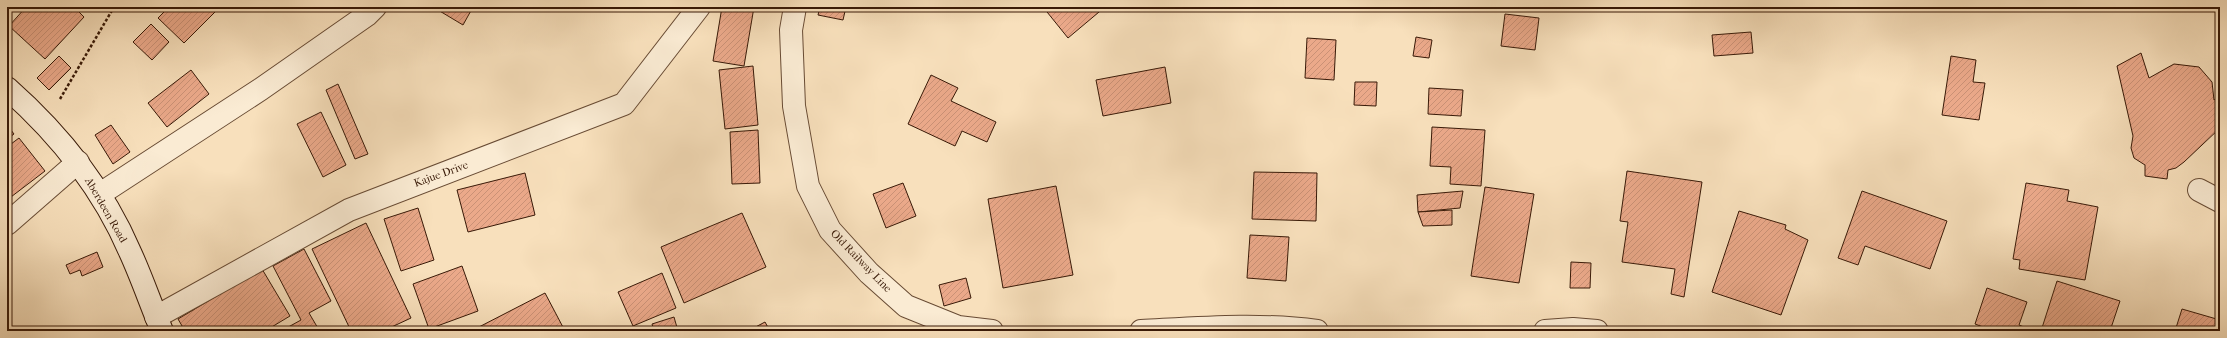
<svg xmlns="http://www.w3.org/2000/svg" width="2227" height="338" viewBox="0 0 2227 338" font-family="'IM FELL French Canon',serif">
<defs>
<pattern id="building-hatch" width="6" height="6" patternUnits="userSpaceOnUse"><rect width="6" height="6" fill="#eba98a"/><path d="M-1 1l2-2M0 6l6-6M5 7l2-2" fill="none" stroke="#ca9176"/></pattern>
</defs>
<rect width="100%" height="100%" fill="#f8e0bc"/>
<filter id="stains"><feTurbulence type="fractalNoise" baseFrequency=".005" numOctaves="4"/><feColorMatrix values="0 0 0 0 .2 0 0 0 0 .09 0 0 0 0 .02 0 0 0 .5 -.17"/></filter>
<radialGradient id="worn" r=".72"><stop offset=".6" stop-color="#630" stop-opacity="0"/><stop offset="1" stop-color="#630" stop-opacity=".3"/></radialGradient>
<g fill="url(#building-hatch)" stroke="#381907">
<path d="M 26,7 L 74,7 L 84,17 L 45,59 L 9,26 Z"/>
<path d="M 169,7 L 220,7 L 184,43 L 158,18 Z"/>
<path d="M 433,7 L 473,7 L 463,25 Z"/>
<path d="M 722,7 L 754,7 L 744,66 L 713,61 Z"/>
<path d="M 820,7 L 846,7 L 843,20 L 818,15 Z"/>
<path d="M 1043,7 L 1105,7 L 1068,38 Z"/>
<path d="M 1505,14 L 1539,18 L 1535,50 L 1501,46 Z"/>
<path d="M 151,24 L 169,42 L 152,60 L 133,42 Z"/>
<path d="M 1751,32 L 1753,53 L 1714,56 L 1712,35 Z"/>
<path d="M 1416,37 L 1432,40 L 1429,58 L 1413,56 Z"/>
<path d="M 1307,38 L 1336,40 L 1334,80 L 1305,78 Z"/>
<path d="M 2141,53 L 2149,78 L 2174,64 L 2199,67 L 2212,82 L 2214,100 L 2220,96 L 2220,128 L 2184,162 L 2176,168 L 2168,170 L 2167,179 L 2145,176 L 2145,165 L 2134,158 L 2131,148 L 2133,136 L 2117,66 Z"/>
<path d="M 59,56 L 71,68 L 49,90 L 37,78 Z"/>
<path d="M 1951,56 L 1976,60 L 1973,82 L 1985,83 L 1979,120 L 1942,115 Z"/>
<path d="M 753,66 L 758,125 L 725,129 L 719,70 Z"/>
<path d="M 1165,67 L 1171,103 L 1103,116 L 1096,80 Z"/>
<path d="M 191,70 L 209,94 L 167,127 L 148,103 Z"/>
<path d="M 931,75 L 958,88 L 951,101 L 996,122 L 987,142 L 962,131 L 955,146 L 908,124 Z"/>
<path d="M 1355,82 L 1377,82 L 1376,106 L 1354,105 Z"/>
<path d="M 338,84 L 368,154 L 355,159 L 326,90 Z"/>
<path d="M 1429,88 L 1463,90 L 1461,116 L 1428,114 Z"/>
<path d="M 321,112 L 346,165 L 323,177 L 297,124 Z"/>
<path d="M 7,125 L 14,134 L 7,139 Z"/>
<path d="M 111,125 L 130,152 L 113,164 L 95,135 Z"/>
<path d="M 1432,127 L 1485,130 L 1481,186 L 1450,184 L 1451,167 L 1430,166 Z"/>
<path d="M 758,130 L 760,183 L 732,184 L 730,132 Z"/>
<path d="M 19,138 L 45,171 L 7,200 L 7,147 Z"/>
<path d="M 1627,171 L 1702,182 L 1684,297 L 1671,294 L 1675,269 L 1622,262 L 1628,222 L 1620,221 Z"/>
<path d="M 1254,172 L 1317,173 L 1316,221 L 1252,219 Z"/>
<path d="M 525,173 L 535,215 L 468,232 L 457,190 Z"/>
<path d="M 903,183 L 916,216 L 886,228 L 873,194 Z"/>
<path d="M 2026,183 L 2069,190 L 2067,201 L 2098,207 L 2085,280 L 2019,269 L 2020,260 L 2013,259 Z"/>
<path d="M 1056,186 L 1073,275 L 1003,288 L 988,199 Z"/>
<path d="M 1485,187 L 1534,194 L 1519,283 L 1471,276 Z"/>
<path d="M 1463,191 L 1460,208 L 1418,212 L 1417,195 Z"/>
<path d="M 1862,191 L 1947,221 L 1930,269 L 1865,246 L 1858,265 L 1838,258 Z"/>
<path d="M 418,208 L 434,260 L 401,271 L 384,219 Z"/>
<path d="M 1452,210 L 1452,225 L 1423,226 L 1418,212 Z"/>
<path d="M 1739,211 L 1786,225 L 1785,229 L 1808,240 L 1781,315 L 1712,292 Z"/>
<path d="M 742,213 L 766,267 L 684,303 L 661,247 Z"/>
<path d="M 366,223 L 411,318 L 383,331 L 351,331 L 312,249 Z"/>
<path d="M 1250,235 L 1289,237 L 1286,281 L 1247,278 Z"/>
<path d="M 304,249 L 331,301 L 309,313 L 319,330 L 281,331 L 301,320 L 273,266 Z"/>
<path d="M 97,252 L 103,267 L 82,276 L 80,270 L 70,274 L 66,265 Z"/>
<path d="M 1571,262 L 1591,263 L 1590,288 L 1570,288 Z"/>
<path d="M 462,266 L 478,311 L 429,329 L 413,284 Z"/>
<path d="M 262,269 L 290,316 L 265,331 L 185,331 L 178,319 Z"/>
<path d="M 662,273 L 676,308 L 633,326 L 618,292 Z"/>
<path d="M 966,278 L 971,298 L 944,306 L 939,285 Z"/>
<path d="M 2057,281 L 2120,301 L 2110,331 L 2041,331 Z"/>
<path d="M 1987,288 L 2027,302 L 2019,325 L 2034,331 L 1994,331 L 1975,324 Z"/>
<path d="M 545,293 L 565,331 L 478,331 L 477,328 Z"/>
<path d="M 2182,309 L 2220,320 L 2220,331 L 2175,331 Z"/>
<path d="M 674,317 L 678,331 L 654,331 L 652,324 Z"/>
<path d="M 765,322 L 770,331 L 748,331 Z"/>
</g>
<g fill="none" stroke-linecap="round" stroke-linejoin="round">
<g stroke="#684b34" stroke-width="24">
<g id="street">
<path d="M 795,7 L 791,30 L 794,106 L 808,186 L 830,230 L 869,273 L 906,306 L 958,327 L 992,331"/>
<path d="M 2199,190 L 2220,201"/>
<path d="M 100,194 L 261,89 L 367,15 L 375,7"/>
<path d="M 7,224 L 78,162"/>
<path d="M 156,317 L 349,210 L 624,104 L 699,7"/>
<path d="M 1141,331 C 1199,328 1259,323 1317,331"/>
<path d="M 1545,331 L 1573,329 L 1597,331"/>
</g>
</g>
<g stroke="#381907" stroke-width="24">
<path id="secondary" d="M 7,88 C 58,133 103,189 130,252 C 142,278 151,305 162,331"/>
</g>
<path stroke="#381907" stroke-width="2.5" stroke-dasharray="3 2" stroke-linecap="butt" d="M 60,99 L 114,7"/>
<use href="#street" stroke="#faebd3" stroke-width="22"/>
<use href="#secondary" stroke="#faebd3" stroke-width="22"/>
</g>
<g text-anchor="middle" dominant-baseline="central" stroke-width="3" stroke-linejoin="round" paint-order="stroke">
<g font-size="11" fill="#381907" stroke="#faebd3">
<text transform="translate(441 174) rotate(-20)">Kajue Drive</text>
<text transform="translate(106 210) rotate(60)">Aberdeen Road</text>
<text transform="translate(861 261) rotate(46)">Old Railway Line</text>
</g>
</g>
<rect width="2227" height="338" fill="none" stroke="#f8e0bc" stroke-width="24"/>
<rect x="8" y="8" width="2211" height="322" fill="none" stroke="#381907" stroke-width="2"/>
<rect x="12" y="12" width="2203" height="314" fill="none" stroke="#381907"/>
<rect width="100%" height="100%" filter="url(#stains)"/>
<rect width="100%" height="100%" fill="url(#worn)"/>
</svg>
